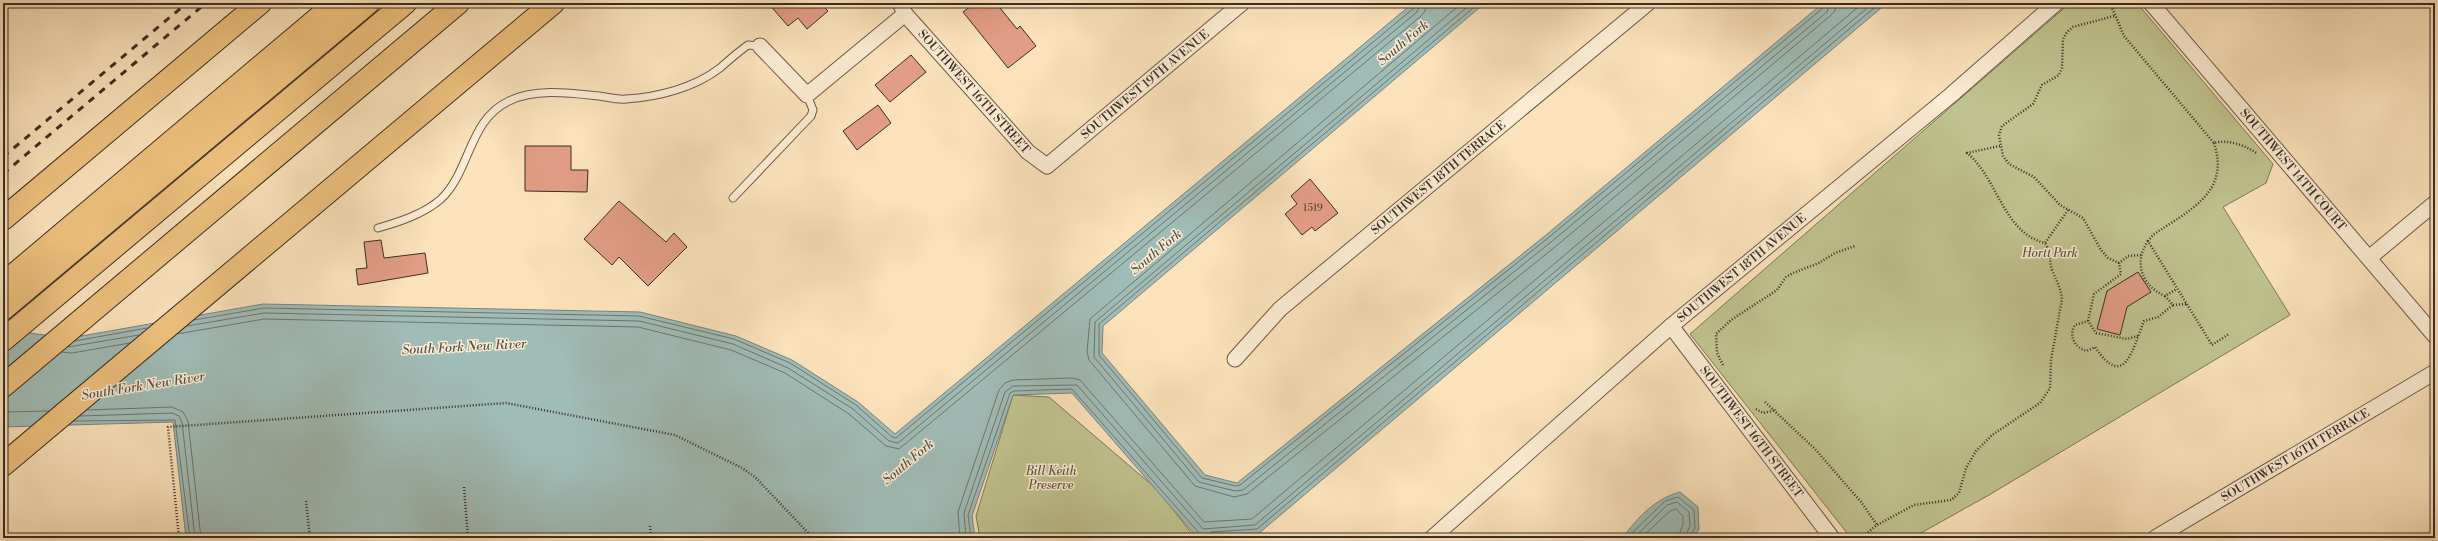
<svg xmlns="http://www.w3.org/2000/svg" width="2438" height="541" viewBox="0 0 2438 541" font-family="'Libre Bodoni',serif">
<rect width="100%" height="100%" fill="#fbe2bb"/>
<filter id="stains"><feTurbulence type="fractalNoise" baseFrequency=".005" numOctaves="4"/><feColorMatrix values="0 0 0 0 .2 0 0 0 0 .09 0 0 0 0 .02 0 0 0 .5 -.17"/></filter>
<radialGradient id="worn" r=".72"><stop offset=".6" stop-color="#630" stop-opacity="0"/><stop offset="1" stop-color="#630" stop-opacity=".3"/></radialGradient>
<g fill="#c0c38f" stroke="#7e785a">
<path d="M 2070,3 L 2137,3 L 2273,164 L 2266,183 L 2223,207 L 2290,315 L 1989,495 L 1912,538 L 1851,538 L 1690,334 Z"/>
<path d="M 1013,395 L 1049,397 L 1159,491 L 1195,538 L 980,538 L 976,516 Z"/>
</g>
<g fill="#a0bcb7" stroke="#78837d">
<path d="M 1413,3 L 1485,3 L 1103,326 L 1102,353 L 1205,475 L 1237,483 L 1546,235 L 1823,3 L 1887,3 L 1258,534 L 1197,537 L 1072,393 L 1013,395 L 972,516 L 975,538 L 186,538 L 173,422 L 3,427 L 3,330 L 70,338 L 263,304 L 640,312 L 736,336 L 792,360 L 858,402 L 895,434 Z"/>
<path d="M 1680,492 L 1698,507 L 1699,530 L 1691,538 L 1622,538 C 1638,518 1654,499 1680,492 Z"/>
</g>
<g fill="none" stroke-linecap="round" stroke-linejoin="round">
<g stroke="#6e746e" stroke-width="1">
<path d="M 1462,3 L 1090,319 L 1087,352 L 1089,360 L 1195,486 L 1234,497 L 1247,494 L 1555,247 L 1830,16 L 1835,11 L 1836,3"/>
<path d="M 1472,3 L 1095,322 L 1094,357 L 1199,482 L 1235,491 L 1243,490 L 1551,242 L 1827,12 L 1830,3"/>
<path d="M 1479,3 L 1099,324 L 1099,355 L 1202,478 L 1236,486 L 1240,485 L 1548,238 L 1823,8 L 1825,3"/>
<path d="M 194,320 L 264,308 L 639,316 L 734,339 L 790,363 L 856,405 L 892,437 L 896,438 L 1414,8 L 1415,3"/>
<path d="M 187,326 L 264,313 L 639,321 L 733,344 L 788,368 L 853,409 L 889,441 L 898,443 L 1417,12 L 1420,3"/>
<path d="M 177,334 L 264,319 L 638,327 L 731,350 L 785,373 L 849,414 L 886,446 L 899,449 L 1421,16 L 1425,11 L 1426,3"/>
<path d="M 75,341 L 147,328"/>
<path d="M 68,347 L 139,335"/>
<path d="M 62,352 L 72,353 L 130,343"/>
<path d="M 88,410 L 172,407 L 183,412 L 188,421 L 201,538"/>
<path d="M 3,412 L 49,411"/>
<path d="M 80,416 L 172,413 L 179,416 L 182,422 L 195,538"/>
<path d="M 74,421 L 175,420 L 190,538"/>
<path d="M 960,538 L 958,512 L 999,390 L 1005,383 L 1013,380 L 1072,378 L 1080,380 L 1204,522 L 1252,519 L 1863,3"/>
<path d="M 966,538 L 964,513 L 1005,392 L 1013,386 L 1077,385 L 1203,529 L 1255,525 L 1873,3"/>
<path d="M 971,538 L 968,515 L 1010,393 L 1014,391 L 1072,389 L 1200,534 L 1201,538"/>
<path d="M 1207,538 L 1211,532 L 1257,529 L 1880,3"/>
<path d="M 1627,538 L 1665,501 L 1678,497 L 1694,510 L 1695,528 L 1689,538"/>
<path d="M 1634,538 L 1667,505 L 1677,502 L 1689,512 L 1690,526 L 1684,538"/>
<path d="M 1641,538 L 1670,511 L 1676,509 L 1683,516 L 1683,524 L 1678,538"/>
</g>
</g>
<g fill="#e19d85" stroke="#3b2d26">
<path d="M 768,3 L 820,3 L 828,11 L 807,29 L 798,18 L 788,26 Z"/>
<path d="M 975,3 L 996,3 L 1017,29 L 1020,26 L 1036,46 L 1008,68 L 963,12 Z"/>
<path d="M 911,55 L 926,72 L 890,102 L 875,85 Z"/>
<path d="M 878,105 L 891,123 L 857,150 L 843,131 Z"/>
<path d="M 525,146 L 571,146 L 571,170 L 588,170 L 587,192 L 525,191 Z"/>
<path d="M 1310,179 L 1338,213 L 1315,231 L 1312,227 L 1302,235 L 1285,214 L 1297,204 L 1291,196 Z"/>
<path d="M 619,201 L 666,242 L 674,233 L 687,247 L 648,286 L 619,257 L 612,265 L 584,239 Z"/>
<path d="M 381,240 L 384,258 L 425,253 L 428,273 L 358,285 L 356,269 L 367,268 L 364,242 Z"/>
<path d="M 2138,272 L 2151,292 L 2127,307 L 2120,335 L 2097,329 L 2107,291 Z"/>
</g>
<g fill="none" stroke-linecap="round" stroke-linejoin="round">
<g stroke="#6b5a4b" stroke-width="9">
<g id="lane">
<path d="M 733,198 L 811,116 L 813,110 L 807,95"/>
<path d="M 378,228 C 399,222 424,214 441,199 C 470,172 469,119 509,101 C 535,88 571,93 599,96 C 607,97 617,100 626,99 C 658,97 694,88 720,68 C 729,60 738,52 748,45 L 760,46"/>
</g>
</g>
<g stroke="#6b5a4b" stroke-width="17">
<g id="street">
<path id="s1" d="M 900,3 L 905,14 L 1028,152 L 1047,166 L 1242,3"/>
<path id="s2" d="M 2151,3 L 2435,336"/>
<path d="M 760,46 L 807,95 L 905,14"/>
<path d="M 2369,258 L 2435,203"/>
<path id="s3" d="M 1671,326 L 1832,538"/>
<path id="s4" d="M 1235,359 L 1280,309 L 1648,3"/>
<path id="s5" d="M 1432,538 L 1671,326 L 1951,95 L 2056,3"/>
<path id="s6" d="M 2155,538 L 2435,372"/>
</g>
</g>
<g stroke="#3b2d26" stroke-width="24">
<g id="highway">
<path d="M 3,219 L 260,3"/>
<path d="M 3,284 L 336,3"/>
<path d="M 3,309 L 368,3"/>
<path d="M 3,340 L 405,3"/>
<path d="M 3,386 L 458,3"/>
<path d="M 3,465 L 553,3"/>
</g>
</g>
<g stroke="#3b2d26" stroke-width="2.5" stroke-dasharray="1 2" stroke-linecap="butt">
<path d="M 2110,3 L 2124,36 L 2214,143 C 2227,139 2245,145 2256,153"/>
<path d="M 2114,16 L 2073,27 L 2067,32 L 2063,39 L 2062,68 L 2059,75 L 2042,85 L 2033,104 L 2002,126 L 1999,135 L 2003,156 L 2009,164 L 2034,177 L 2060,205 L 2083,218 L 2101,250 L 2108,258 L 2119,263"/>
<path d="M 2214,143 C 2231,194 2187,211 2153,235 L 2148,241 L 2212,345 L 2229,334"/>
<path d="M 2000,146 L 1967,153 C 1998,178 2003,233 2045,243 L 2068,210"/>
<path d="M 2148,241 C 2133,263 2142,286 2165,296 L 2177,289"/>
<path d="M 2165,296 L 2173,305 L 2187,304"/>
<path d="M 2088,321 L 2094,294 L 2121,274 L 2119,263 L 2128,256 L 2141,255"/>
<path d="M 2138,336 L 2127,339 L 2096,333 L 2088,321 L 2075,325 C 2068,336 2075,348 2087,351 L 2095,347 C 2125,392 2133,347 2144,321 L 2158,317 L 2173,305"/>
<path d="M 1723,365 L 1717,353 L 1716,334 L 1731,320 L 1777,290 L 1786,277 L 1793,273 L 1819,263 L 1835,253 L 1855,246"/>
<path d="M 1765,402 L 1816,450 L 1861,502 L 1877,525"/>
<path d="M 1756,409 L 1763,413 L 1776,410"/>
<path d="M 464,487 L 468,538"/>
<path d="M 306,501 L 310,538"/>
<path d="M 650,526 L 651,538"/>
<path d="M 179,538 L 168,427 L 506,403 L 675,435 L 742,468 L 755,477 L 813,538"/>
<path d="M 1861,538 L 1877,525 L 1914,505 L 1951,500 L 1959,493 L 1966,468 L 1976,451 L 1992,435 L 2040,403 L 2050,388 L 2051,360 L 2062,299 C 2061,288 2056,280 2052,270 C 2049,260 2051,252 2045,243"/>
</g>
<use href="#lane" stroke="#fcecd3" stroke-width="7"/>
<use href="#street" stroke="#fcecd3" stroke-width="15"/>
<use href="#highway" stroke="#eec17e" stroke-width="22"/>
<g stroke="#3b2d26" stroke-width="3" stroke-dasharray="7 7" stroke-linecap="butt">
<path d="M 3,157 L 187,3"/>
<path d="M 3,174 L 206,3"/>
</g>
</g>
<g text-anchor="middle" dominant-baseline="central" stroke-width="3" stroke-linejoin="round" paint-order="stroke">
<g font-size="10" fill="#64493e">
<text x="1313" y="208">1519</text>
</g>
<g font-size="12" fill="#3b2d26" stroke="#fcecd3">
<text stroke="none"><textPath href="#s1" startOffset="348">SOUTHWEST 19TH AVENUE</textPath></text>
<text stroke="none"><textPath href="#s1" startOffset="116">SOUTHWEST 16TH STREET</textPath></text>
<text stroke="none"><textPath href="#s2" startOffset="219">SOUTHWEST 14TH COURT</textPath></text>
<text stroke="none"><textPath href="#s4" startOffset="273">SOUTHWEST 18TH TERRACE</textPath></text>
<text stroke="none"><textPath href="#s5" startOffset="411">SOUTHWEST 18TH AVENUE</textPath></text>
<text stroke="none"><textPath href="#s3" startOffset="133">SOUTHWEST 16TH STREET</textPath></text>
<text stroke="none"><textPath href="#s6" startOffset="163">SOUTHWEST 16TH TERRACE</textPath></text>
</g>
<g font-size="12" font-style="italic" fill="#5c5240" stroke="#fcecd3">
<text x="2050" y="253">Hortt Park</text>
<text x="1051" y="471">Bill Keith<tspan x="1051" dy="14">Preserve</tspan></text>
</g>
<g font-size="13" font-style="italic" fill="#54514a" stroke="#fcecd3">
<text transform="translate(1403 43) rotate(-40)">South Fork</text>
<text transform="translate(1156 252) rotate(-40)">South Fork</text>
<text transform="translate(464 347) rotate(-3)">South Fork New River</text>
<text transform="translate(143 386) rotate(-9)">South Fork New River</text>
<text transform="translate(908 462) rotate(-40)">South Fork</text>
</g>
</g>
<rect width="2438" height="541" fill="none" stroke="#fbe2bb" stroke-width="16"/>
<rect x="4" y="4" width="2430" height="533" fill="none" stroke="#3b2d26" stroke-width="2"/>
<rect x="8" y="8" width="2422" height="525" fill="none" stroke="#3b2d26"/>
<rect width="100%" height="100%" filter="url(#stains)"/>
<rect width="100%" height="100%" fill="url(#worn)"/>
</svg>
